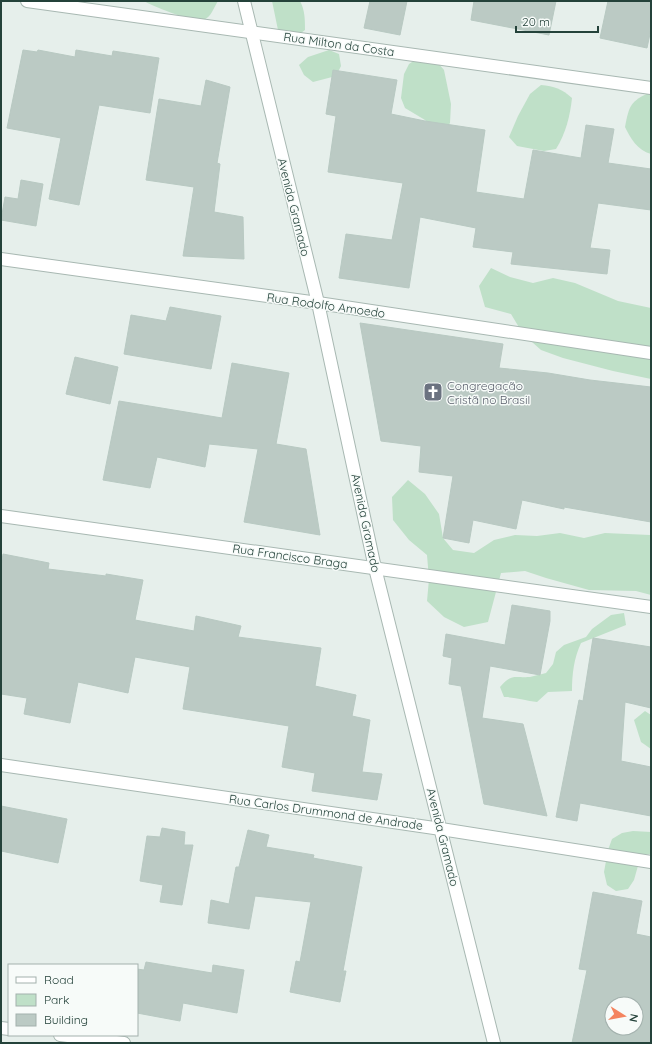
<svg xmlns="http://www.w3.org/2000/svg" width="652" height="1044" viewBox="0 0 652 1044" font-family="Quicksand,sans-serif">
<rect width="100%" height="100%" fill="#e6efeb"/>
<g fill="#bfe0c8">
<path d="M 144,1 L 218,1 C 214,7 211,18 203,20 C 195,23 152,6 144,1 Z"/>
<path d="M 272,1 L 300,1 C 305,10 305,20 305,30 C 294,39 289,35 278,30 Z"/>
<path d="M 329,50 L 339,54 L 341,66 L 336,76 L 313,82 L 304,75 L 299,65 L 308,57 Z"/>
<path d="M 418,58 L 438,63 L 444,70 L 451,104 L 450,123 L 443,133 L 433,129 L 425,120 L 405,108 L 401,98 L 404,74 L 409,64 Z"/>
<path d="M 541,85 C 554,86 562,89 572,98 C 570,116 566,133 556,149 L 544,151 L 517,146 L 509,137 L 518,116 L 530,94 Z"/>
<path d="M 651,92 L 651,154 C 637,150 631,139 625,127 C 629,106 630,101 651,92 Z"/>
<path d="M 491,268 L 510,277 L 533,283 L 553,278 L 575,283 L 618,301 L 651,308 L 651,379 L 613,371 L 563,358 L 541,350 L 523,334 L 511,314 L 485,307 L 479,286 Z"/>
<path d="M 408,480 L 425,494 L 439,514 L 443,538 L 453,550 L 474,553 L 494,540 L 515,535 L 537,536 L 560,533 L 584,538 L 605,533 L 650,535 L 651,595 L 636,591 L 589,590 L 546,578 L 525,571 L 501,573 L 488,622 L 464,627 L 444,617 L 427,601 L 429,579 L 427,555 L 409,540 L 393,520 L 392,497 Z"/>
<path d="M 624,613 L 626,625 L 581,643 C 574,658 572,674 572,691 L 548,692 L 537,702 C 526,701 516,697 504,697 L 500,687 C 512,673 514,678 530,677 C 535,676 541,674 546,673 L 553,664 L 556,652 L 564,645 L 586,637 L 592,629 L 611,615 Z"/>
<path d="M 645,711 L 651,715 L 651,749 L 641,742 L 634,720 Z"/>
<path d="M 633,831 L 651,832 L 651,854 L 641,855 L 634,880 L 628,889 L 616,891 L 607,885 L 604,872 L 608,850 L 612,839 L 622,833 Z"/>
</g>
<g fill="#bbcac4" stroke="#b8c9c2" fill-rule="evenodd">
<path d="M 370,1 L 407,1 L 400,35 L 364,28 Z"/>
<path d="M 474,1 L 556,1 L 549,35 L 471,20 Z"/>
<path d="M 608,1 L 651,1 L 651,29 L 647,48 L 600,38 Z"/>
<path d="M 23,50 L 37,52 L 38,50 L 75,57 L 76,50 L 112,56 L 113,51 L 159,58 L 150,113 L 99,105 L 79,205 L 49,199 L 61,138 L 7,128 Z"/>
<path d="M 333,70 L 397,80 L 391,114 L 425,121 L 485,130 L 476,192 L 524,199 L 533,150 L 581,158 L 586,125 L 614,129 L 608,163 L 651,169 L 651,210 L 598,203 L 590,248 L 610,250 L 607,274 L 511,264 L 513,252 L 473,247 L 476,228 L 420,217 L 409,288 L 339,278 L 346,234 L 392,240 L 403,183 L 328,172 L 336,116 L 326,114 Z"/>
<path d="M 206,80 L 230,87 L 217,163 L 220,164 L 214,212 L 243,217 L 244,259 L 183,256 L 194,187 L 146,180 L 159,99 L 201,106 Z"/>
<path d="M 21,180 L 43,184 L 36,226 L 1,220 L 5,197 L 18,199 Z"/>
<path d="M 170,307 L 221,316 L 211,369 L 124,354 L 131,315 L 166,321 Z"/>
<path d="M 360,323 L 503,344 L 499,368 L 548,373 L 590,380 L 651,387 L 651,522 L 564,507 L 564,509 L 522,500 L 516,529 L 473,520 L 469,543 L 443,538 L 453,476 L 419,472 L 421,446 L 381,441 Z"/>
<path d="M 75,357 L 118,367 L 110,404 L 66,394 Z"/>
<path d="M 232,363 L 289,373 L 276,444 L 306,449 L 320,535 L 244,522 L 258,449 L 209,444 L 205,467 L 157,457 L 150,488 L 103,480 L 119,401 L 222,418 Z"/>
<path d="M 3,554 L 49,563 L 48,569 L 106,576 L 106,574 L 143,580 L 135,620 L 194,631 L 196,616 L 241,626 L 238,637 L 321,648 L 315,686 L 356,695 L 352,716 L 370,720 L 362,772 L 382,774 L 377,800 L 312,791 L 315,773 L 282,767 L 289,726 L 183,709 L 190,667 L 135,657 L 128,693 L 78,682 L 70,723 L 24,714 L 27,698 L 1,694 L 1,566 Z"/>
<path d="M 512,605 L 550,611 L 550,621 L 540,675 L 490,666 L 482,718 L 523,724 L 547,816 L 484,804 L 461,686 L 449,684 L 452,658 L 443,656 L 446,634 L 505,645 Z"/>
<path d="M 593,638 L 651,647 L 651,708 L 625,702 L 621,761 L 651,767 L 651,816 L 580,803 L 577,821 L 556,817 L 579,700 L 583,701 Z"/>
<path d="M 1,806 L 67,819 L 58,863 L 1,851 Z"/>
<path d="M 162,828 L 185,832 L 184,845 L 193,845 L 182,905 L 160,902 L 163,885 L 140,881 L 147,836 L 160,837 Z"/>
<path d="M 248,830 L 269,835 L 266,847 L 314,855 L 313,858 L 362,867 L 343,971 L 346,971 L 340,1002 L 290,992 L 296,961 L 300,962 L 311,902 L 255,896 L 249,929 L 208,923 L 211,900 L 229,904 L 236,867 L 239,867 Z"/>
<path d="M 593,892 L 642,901 L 636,934 L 651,937 L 651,1043 L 572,1043 L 587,970 L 579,969 ZM 612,1004 L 636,1004 L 636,1028 L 612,1028 Z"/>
<path d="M 146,962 L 212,973 L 213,965 L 244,970 L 237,1013 L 183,1003 L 180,1021 L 137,1013 L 137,969 L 144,970 Z"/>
</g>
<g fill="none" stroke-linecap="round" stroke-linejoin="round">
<g stroke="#a8b8b2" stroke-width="14">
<g id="minor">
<path d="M 27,1 L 651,88"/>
<path d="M 244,1 L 318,303 L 375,568 L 494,1043"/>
<path d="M 1,259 L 318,303 L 651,353"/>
<path d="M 1,516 L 651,607"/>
<path d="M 1,765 L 441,829 L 651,862"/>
<path d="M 1,1028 L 9,1029"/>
<path d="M 60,1035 L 124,1043"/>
</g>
</g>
<use href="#minor" stroke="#fff" stroke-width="12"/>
</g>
<defs>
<g id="church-square" transform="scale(1)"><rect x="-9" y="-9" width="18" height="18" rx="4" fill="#6b7280" stroke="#f7fbf9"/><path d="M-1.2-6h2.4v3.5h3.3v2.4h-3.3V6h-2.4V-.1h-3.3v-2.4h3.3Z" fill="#fff"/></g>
</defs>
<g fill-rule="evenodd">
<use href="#church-square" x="433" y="392"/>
</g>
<g text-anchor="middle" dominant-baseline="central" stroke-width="3" stroke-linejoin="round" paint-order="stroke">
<g font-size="12" fill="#24423a" stroke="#f7fbf9">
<text transform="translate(339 44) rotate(8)">Rua Milton da Costa</text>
<text transform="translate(294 207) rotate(76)">Avenida Gramado</text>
<text transform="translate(326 305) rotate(8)">Rua Rodolfo Amoedo</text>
<text transform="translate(366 523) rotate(78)">Avenida Gramado</text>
<text transform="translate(290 556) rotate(8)">Rua Francisco Braga</text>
<text transform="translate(326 812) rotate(8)">Rua Carlos Drummond de Andrade</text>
<text transform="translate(443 837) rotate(76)">Avenida Gramado</text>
</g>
<g font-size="12" fill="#5b616d" stroke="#f7fbf9" text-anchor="start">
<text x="447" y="385">Congregação<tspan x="447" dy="14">Cristã no Brasil</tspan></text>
</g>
</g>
<rect width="652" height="1044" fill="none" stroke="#24423a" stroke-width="4"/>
<rect x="8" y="964" width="130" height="72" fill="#f7fbf9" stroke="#a3b1ad"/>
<rect x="16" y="977" width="20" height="6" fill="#ffffff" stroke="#a3b1ad"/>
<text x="44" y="984" font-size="12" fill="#24423a">Road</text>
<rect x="16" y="994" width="20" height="12" fill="#bfe0c8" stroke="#a3b1ad"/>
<text x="44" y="1004" font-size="12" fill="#24423a">Park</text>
<rect x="16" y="1014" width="20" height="12" fill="#bbcac4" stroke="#a3b1ad"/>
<text x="44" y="1024" font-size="12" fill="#24423a">Building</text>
<g transform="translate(624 1016) rotate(101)"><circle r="19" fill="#f7fbf9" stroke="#a3b1ad"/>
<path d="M0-3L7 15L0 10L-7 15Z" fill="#f4845f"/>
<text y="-6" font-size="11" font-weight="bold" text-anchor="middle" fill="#24423a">N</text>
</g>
<path d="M516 26v6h82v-6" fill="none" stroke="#24423a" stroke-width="2"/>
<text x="522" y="26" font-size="12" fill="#24423a" stroke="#f7fbf9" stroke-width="3" paint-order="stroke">20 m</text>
</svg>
